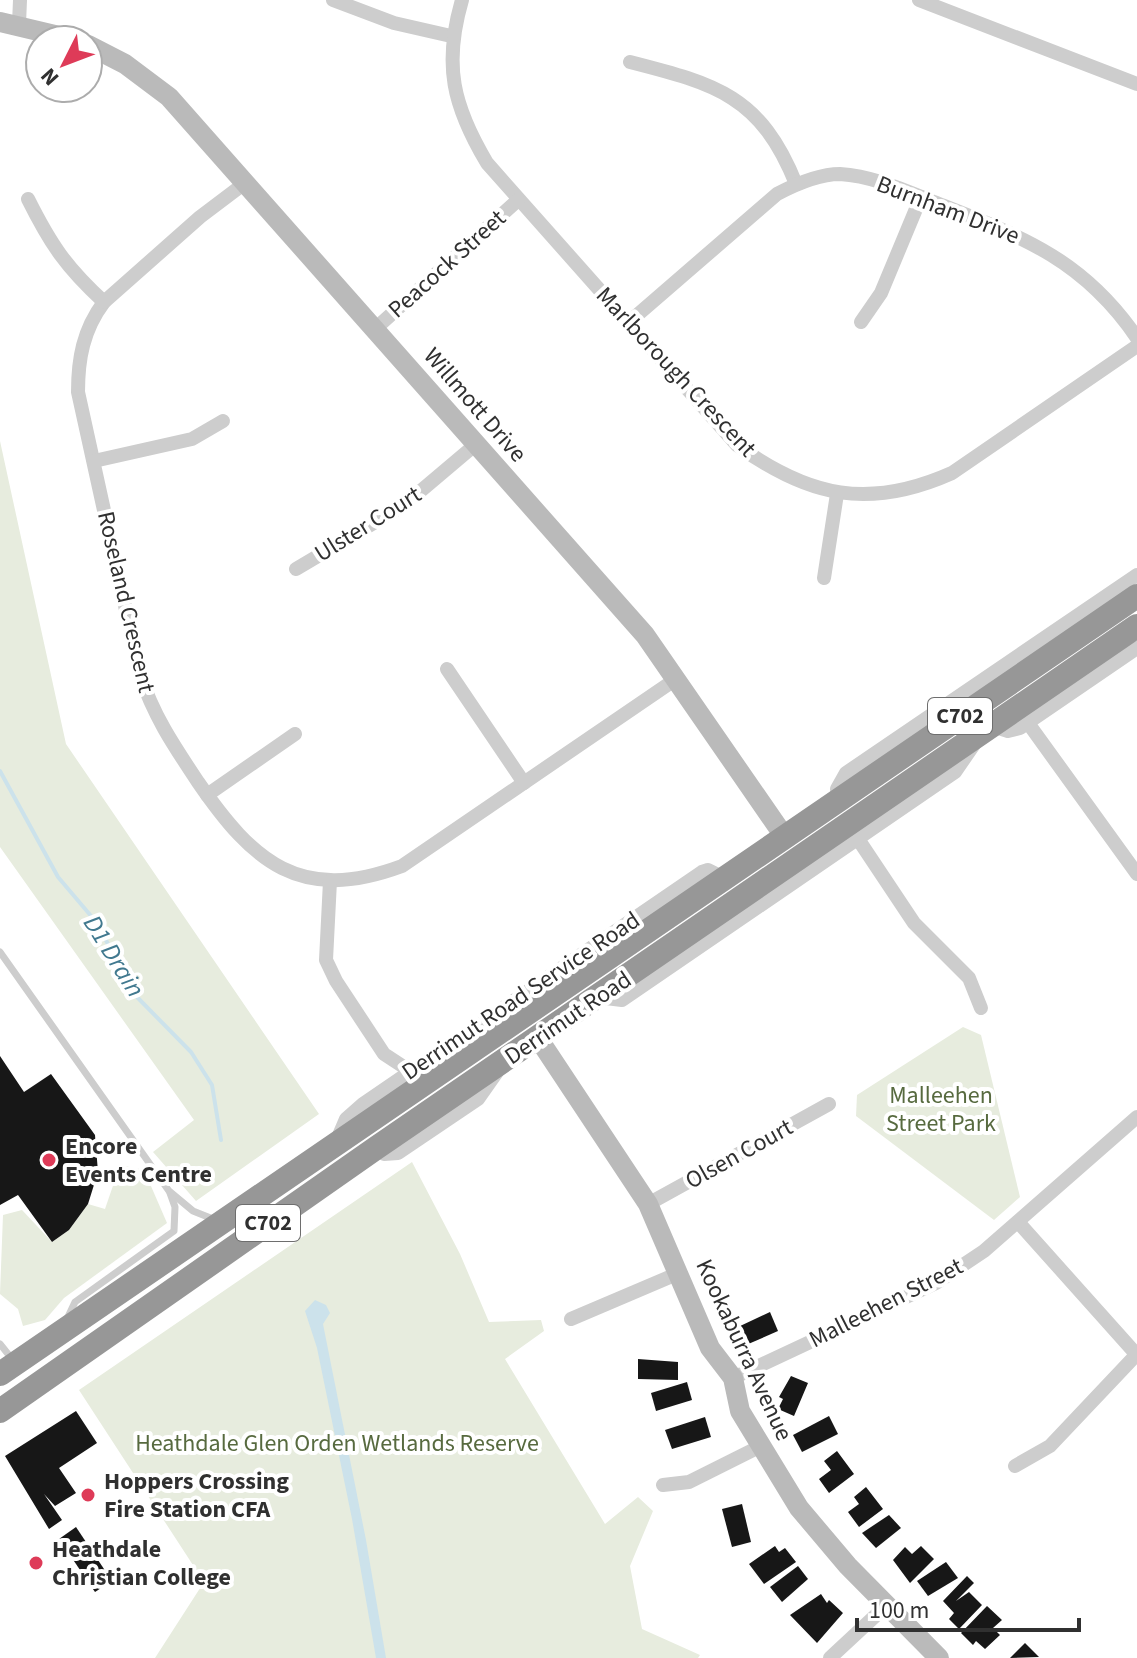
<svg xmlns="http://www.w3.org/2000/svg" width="1137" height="1658" viewBox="0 0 1137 1658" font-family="'Source Sans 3',sans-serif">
<rect width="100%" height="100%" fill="#fff"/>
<g fill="#e7ecde">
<path d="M 0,441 L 66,744 L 319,1114 L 196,1201 L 153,1152 L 194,1120 L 0,847 Z"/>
<path d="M 963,1027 L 981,1035 L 1020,1197 L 994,1220 L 856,1116 L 857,1095 Z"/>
<path d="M 412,1162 L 460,1254 L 489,1322 L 541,1320 L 544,1331 L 505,1359 L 605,1524 L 638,1497 L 653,1511 L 630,1566 L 642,1629 L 700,1655 L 698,1658 L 155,1658 L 204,1582 L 79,1390 Z"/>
<path d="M 126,1166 L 144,1170 L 167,1223 L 64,1298 L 45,1320 L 23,1326 L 18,1309 L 0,1294 L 3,1215 L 22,1210 L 52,1242 L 69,1230 L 88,1204 L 105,1209 L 117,1174 Z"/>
</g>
<path fill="#cce2eb" d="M 315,1300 L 326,1305 L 330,1313 L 323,1324 L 366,1540 L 386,1658 L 376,1658 L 352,1519 L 317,1348 L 305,1311 Z"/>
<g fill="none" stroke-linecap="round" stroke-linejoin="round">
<path stroke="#cce2eb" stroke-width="4" d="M 0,771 L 58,877 L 97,923 L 134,994 L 191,1052 L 212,1085 L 221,1140"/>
</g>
<g fill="#171717">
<path d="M 0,1056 L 24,1092 L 51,1074 L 95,1135 L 98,1172 L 88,1204 L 69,1230 L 52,1242 L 18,1195 L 0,1205 Z"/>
<path d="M 770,1312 L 778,1331 L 746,1345 L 738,1327 Z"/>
<path d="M 638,1359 L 678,1362 L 678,1380 L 638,1379 Z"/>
<path d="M 791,1376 L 808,1383 L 794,1416 L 778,1409 L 783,1399 L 779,1397 Z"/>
<path d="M 687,1382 L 692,1400 L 656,1411 L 651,1393 Z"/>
<path d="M 76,1411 L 97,1443 L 59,1468 L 76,1493 L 55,1506 L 44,1494 L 62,1520 L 49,1529 L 5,1456 Z"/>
<path d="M 829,1416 L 838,1434 L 802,1452 L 793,1435 Z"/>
<path d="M 705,1417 L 711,1437 L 672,1449 L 665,1430 Z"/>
<path d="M 837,1451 L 854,1474 L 829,1493 L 819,1479 L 831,1470 L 824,1461 Z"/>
<path d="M 866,1487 L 883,1509 L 859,1527 L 848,1512 L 859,1504 L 854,1497 Z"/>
<path d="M 742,1504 L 751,1542 L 732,1547 L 722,1509 Z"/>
<path d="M 889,1515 L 901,1528 L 876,1548 L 862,1533 Z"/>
<path d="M 76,1527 L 112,1581 L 95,1592 L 59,1539 Z"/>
<path d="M 775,1546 L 779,1552 L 785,1548 L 796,1562 L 764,1584 L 749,1564 Z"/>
<path d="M 921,1546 L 934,1559 L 910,1583 L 893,1560 L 905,1547 L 912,1554 Z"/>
<path d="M 946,1562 L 958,1578 L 928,1596 L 917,1581 Z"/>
<path d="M 798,1566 L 808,1579 L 782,1602 L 770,1587 Z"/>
<path d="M 967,1576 L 974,1583 L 956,1601 L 969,1592 L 982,1605 L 959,1629 L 949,1619 L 954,1613 L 943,1601 Z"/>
<path d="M 821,1594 L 827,1603 L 829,1600 L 843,1613 L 817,1643 L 790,1615 Z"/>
<path d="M 987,1606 L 1002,1620 L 993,1628 L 1000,1635 L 985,1649 L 976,1641 L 973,1645 L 961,1633 Z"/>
<path d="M 1025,1643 L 1039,1657 L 1010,1658 Z"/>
</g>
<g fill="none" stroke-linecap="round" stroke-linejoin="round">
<g stroke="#cdcdcd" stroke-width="7">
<path d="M 0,952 L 169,1191 L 193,1211 L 213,1219"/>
<path d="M 67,1319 L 75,1302 L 174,1231 L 175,1207 L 170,1193"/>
<path d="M 0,1344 L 12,1359"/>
</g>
<g stroke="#cdcdcd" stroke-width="14">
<path d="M 333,0 L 394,23 L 451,36"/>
<path d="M 462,0 C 443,65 453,106 487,163 L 737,445 C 809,497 869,510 952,473 L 1137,346"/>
<path d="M 919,0 L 1137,84"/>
<path d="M 19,24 L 20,0"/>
<path d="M 630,62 C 716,84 761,96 796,184"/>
<path d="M 245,183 L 200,217 L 104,302 C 83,330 78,359 78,392 L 140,674 C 153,715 174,746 198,782 C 253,862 300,904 402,866 L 676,679"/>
<path d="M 28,199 C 51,245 66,267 104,302"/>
<path d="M 861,322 L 881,293 L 921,197"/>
<path d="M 628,323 L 777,194 C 796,184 818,174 840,174 C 874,176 908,192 939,204 C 1023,237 1084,260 1137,338"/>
<path d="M 375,329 L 518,200"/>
<path d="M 94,461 L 192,439 L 223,421"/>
<path d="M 296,569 L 404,505 L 475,445"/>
<path d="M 824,578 L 837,494"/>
<path d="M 447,669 L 524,783"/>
<path d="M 1028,723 L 1137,874"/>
<path d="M 993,726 L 1008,731 L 1020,728 L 1137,648"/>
<path d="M 207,795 L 295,734"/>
<path d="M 838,798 L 837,789 L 846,773 L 1137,575"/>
<path d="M 858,839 L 914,923 L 969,978 L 981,1008"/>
<path d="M 330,881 L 326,960 L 336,981 L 384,1054 L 410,1071"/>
<path d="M 598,997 L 622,1000 L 955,772 L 975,743"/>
<path d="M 337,1140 L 346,1119 L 363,1104 L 702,872 L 708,870 L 722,877"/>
<path d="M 376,1148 L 384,1154 L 398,1153 L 478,1099 L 497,1072"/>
<path d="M 648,1204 L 829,1104"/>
<path d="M 1018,1222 L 1137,1355"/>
<path d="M 571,1319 L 679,1273"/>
<path d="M 733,1378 L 936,1283 L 984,1251 L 1137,1117"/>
<path d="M 1015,1466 L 1050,1446 L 1136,1355"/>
<path d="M 663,1485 L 689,1482 L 759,1447"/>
<path d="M 830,1658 L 887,1605"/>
</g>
<g stroke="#bababa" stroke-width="20">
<path d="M 0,22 L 76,40"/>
<path d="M 88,45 L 125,64 L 169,97 L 645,635 L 784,836"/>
<path d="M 538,1038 L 648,1204 L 710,1348 L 733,1378 L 740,1411 L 799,1508 L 848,1566 L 939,1658"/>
</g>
<g stroke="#979797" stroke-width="24">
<path d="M 0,1374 L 1137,596"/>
<path d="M 0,1411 L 376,1148 L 1137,626"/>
</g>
</g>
<g fill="#de3b58" stroke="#fff" stroke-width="3">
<circle cx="49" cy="1160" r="8"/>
<circle cx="88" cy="1495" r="8"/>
<circle cx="36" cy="1563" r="8"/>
</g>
<g text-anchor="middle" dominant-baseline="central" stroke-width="8" stroke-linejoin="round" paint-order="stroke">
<g fill="#fff" stroke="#6e6e6e" stroke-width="2">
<rect x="928" y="698" width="64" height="36" rx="6"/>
<rect x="236" y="1205" width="64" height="36" rx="6"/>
</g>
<g font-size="22" font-weight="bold" fill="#303030">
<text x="960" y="716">C702</text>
<text x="268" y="1223">C702</text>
</g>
<g font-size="24" fill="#303030" stroke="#fff">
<text transform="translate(948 210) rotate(21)">Burnham Drive</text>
<text transform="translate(447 264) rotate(-42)">Peacock Street</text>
<text transform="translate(676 372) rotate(47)">Marlborough Crescent</text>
<text transform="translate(475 405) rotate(49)">Willmott Drive</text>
<text transform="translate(368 524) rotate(-32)">Ulster Court</text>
<text transform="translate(126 602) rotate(77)">Roseland Crescent</text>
<text transform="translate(521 996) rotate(-34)">Derrimut Road Service Road</text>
<text transform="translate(568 1018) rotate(-34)">Derrimut Road</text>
<text transform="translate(739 1154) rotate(-29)">Olsen Court</text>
<text transform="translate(886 1303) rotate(-27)">Malleehen Street</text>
<text transform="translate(744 1350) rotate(65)">Kookaburra Avenue</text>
</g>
<g font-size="24" fill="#576a3f" stroke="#fff">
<text x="941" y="1095">Malleehen<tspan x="941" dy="28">Street Park</tspan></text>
<text x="337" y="1443">Heathdale Glen Orden Wetlands Reserve</text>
</g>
<g font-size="24" font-weight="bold" fill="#303030" stroke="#fff" text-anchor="start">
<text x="65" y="1146">Encore<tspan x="65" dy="28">Events Centre</tspan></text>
<text x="104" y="1481">Hoppers Crossing<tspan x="104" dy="28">Fire Station CFA</tspan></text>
<text x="52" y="1549">Heathdale<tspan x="52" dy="28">Christian College</tspan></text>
</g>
<g font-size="26" font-style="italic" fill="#41798f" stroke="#fff">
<text transform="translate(114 956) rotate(58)">D1 Drain</text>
</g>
</g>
<g transform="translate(64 64) rotate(228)"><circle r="38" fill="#ffffff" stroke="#acacac" stroke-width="2"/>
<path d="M0-6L14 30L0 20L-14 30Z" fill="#de3b58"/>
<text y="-12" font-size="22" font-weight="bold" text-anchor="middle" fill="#303030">N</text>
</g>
<path d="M857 1618v12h222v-12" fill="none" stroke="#303030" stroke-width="4"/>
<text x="869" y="1618" font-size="24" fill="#303030" stroke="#ffffff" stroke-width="6" paint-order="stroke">100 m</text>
</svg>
